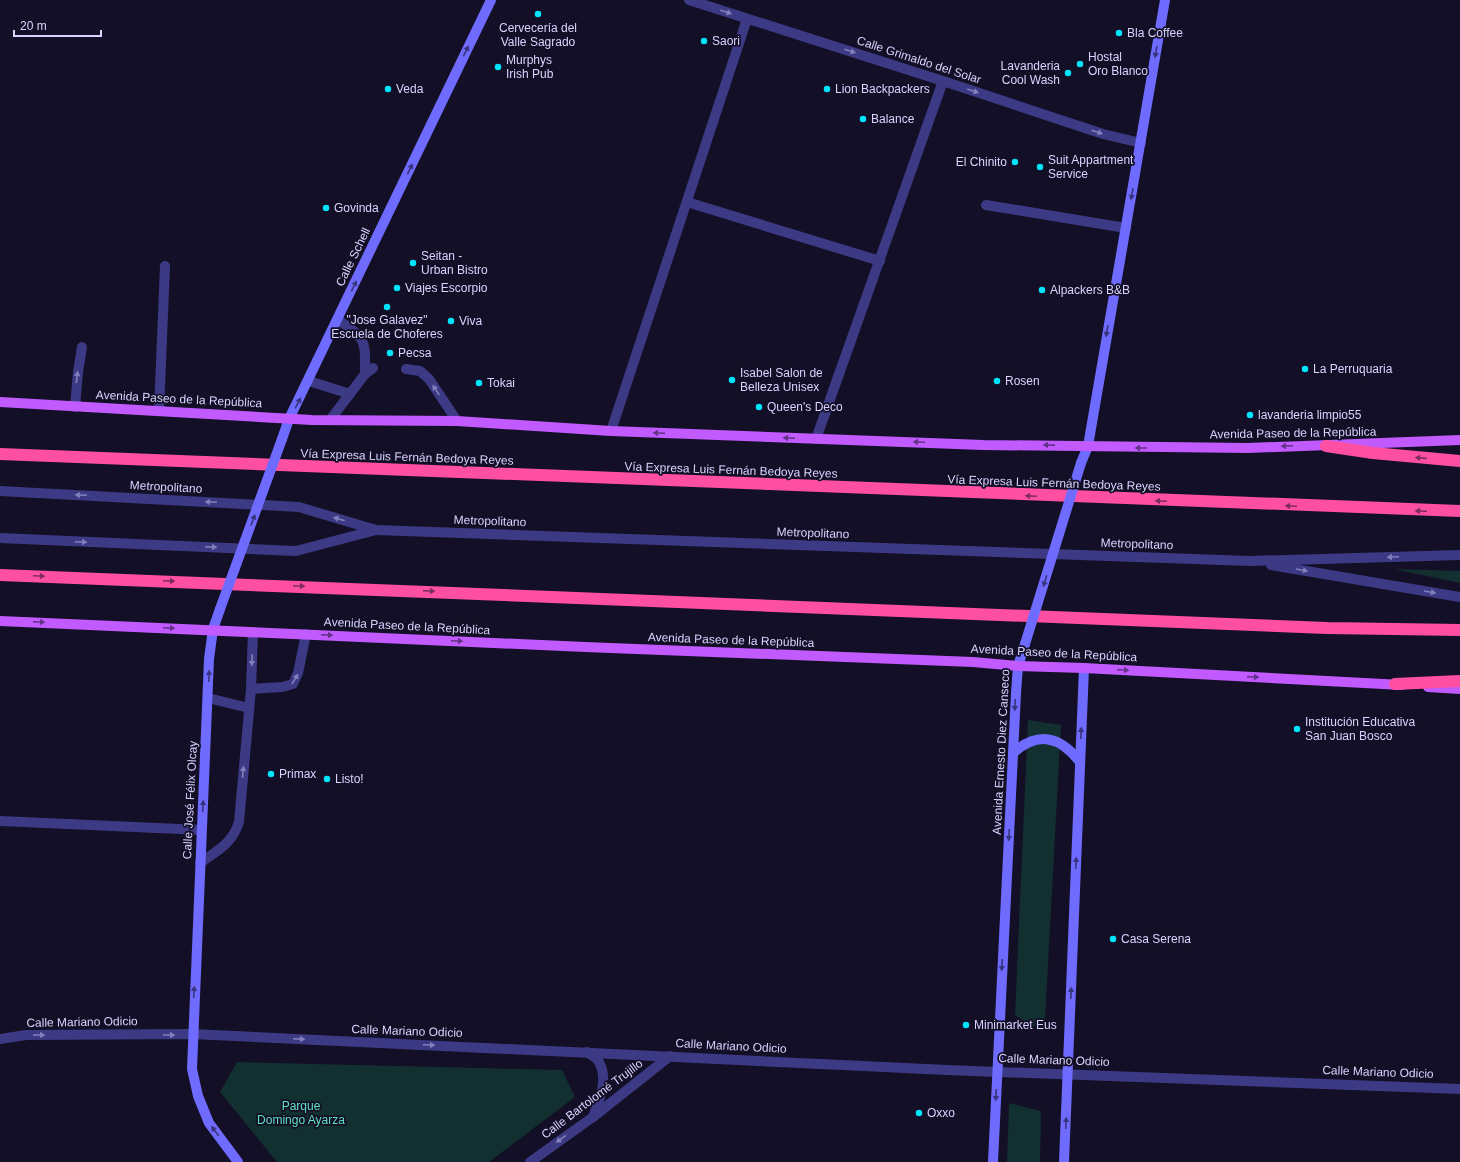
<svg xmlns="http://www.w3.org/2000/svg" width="1460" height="1162" viewBox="0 0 1460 1162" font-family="Helvetica,sans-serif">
<rect width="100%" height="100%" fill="#130f26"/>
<g fill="#12302f">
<path d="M 1394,569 L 1460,571 L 1460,583 Z"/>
<path d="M 1028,720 L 1061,725 L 1045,1020 L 1033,1027 L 1015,1015 Z"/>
<path d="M 237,1062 L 562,1070 L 575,1097 L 489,1162 L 277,1162 L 220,1092 Z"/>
<path d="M 1009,1103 L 1041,1111 L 1040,1162 L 1007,1162 Z"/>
</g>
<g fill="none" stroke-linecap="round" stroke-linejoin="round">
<g stroke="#3d3a85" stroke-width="10">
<path d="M 338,320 C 367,339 365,340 365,374"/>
<path d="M 406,369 L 420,371 L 429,379 L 457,421"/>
<path d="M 309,381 L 350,394"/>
<path d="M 75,407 L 78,372 L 82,347"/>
<path d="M 159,411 L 165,266"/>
<path d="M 330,420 L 365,374 L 373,368"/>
<path d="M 0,491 L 299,507 L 376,530 L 1250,561 L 1460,555"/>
<path d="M 0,538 L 296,551 L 376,530"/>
<path d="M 1271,565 L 1460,597"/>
<path d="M 251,689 L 253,632"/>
<path d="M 208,698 L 249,708"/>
<path d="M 0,821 L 202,830"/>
<path d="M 200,863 C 218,850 232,844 239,822 L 251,689 L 282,687 L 293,684 L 298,673 L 306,634"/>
</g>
<g stroke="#3d3a85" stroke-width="10">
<path d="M 689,0 L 943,81 L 1103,134 L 1141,143"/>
<path d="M 687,202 L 880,261"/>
<path d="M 986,205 L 1126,228"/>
<path d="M 611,431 L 747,19"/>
<path d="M 816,439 L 943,81"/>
<path d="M 0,1039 L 26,1035 L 192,1034 L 947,1070 L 1460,1089"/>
<path d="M 587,1052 C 591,1055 597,1058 599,1062 C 609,1080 599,1100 593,1117"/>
<path d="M 530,1162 L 593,1117 L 670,1056"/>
</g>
<g stroke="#6f6bff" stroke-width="10">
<path d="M 282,439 L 289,419 L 491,0"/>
<path d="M 1081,463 L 1088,446 L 1165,0"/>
<path d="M 220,609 L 213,629 L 209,659 L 192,1069 L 198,1096 L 209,1123 L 238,1162"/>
<path d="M 1013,753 C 1038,731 1060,736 1080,762"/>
<path d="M 993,1162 L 1016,693 L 1018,666 L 1025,644"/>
<path d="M 1064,1162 L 1084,668"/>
</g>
<g stroke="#c25bff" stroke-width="10">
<path d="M 0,402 L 312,420 L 457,421 L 611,431 L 983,445 L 1248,448 L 1460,440"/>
<path d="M 0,621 L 585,647 L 973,662 L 1018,666 L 1084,668 L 1402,685"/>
<path d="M 1428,687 L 1460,689"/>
</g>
<g stroke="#ff4fa3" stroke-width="12">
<path d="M 1326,446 L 1373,453 L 1460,461"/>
<path d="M 0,454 L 1460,511"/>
<path d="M 0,575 L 1327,628 L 1460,630"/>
<path d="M 1395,684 L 1460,681"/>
</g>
<g stroke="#6f6bff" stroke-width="10">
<path d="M 220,609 L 282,439"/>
<path d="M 1025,644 L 1081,463"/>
</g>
</g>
<defs><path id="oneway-solid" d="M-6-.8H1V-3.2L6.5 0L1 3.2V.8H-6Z"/></defs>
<g fill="#837fbc">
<use href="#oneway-solid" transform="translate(726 12) rotate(18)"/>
<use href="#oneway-solid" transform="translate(850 51) rotate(18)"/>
<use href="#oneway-solid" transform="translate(973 91) rotate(19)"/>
<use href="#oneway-solid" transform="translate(1097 132) rotate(18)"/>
<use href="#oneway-solid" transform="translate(77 377) rotate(-83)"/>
<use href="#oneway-solid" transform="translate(436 390) rotate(-124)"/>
<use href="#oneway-solid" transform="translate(81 495) rotate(-177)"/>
<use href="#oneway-solid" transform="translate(211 502) rotate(-177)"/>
<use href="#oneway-solid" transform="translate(339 519) rotate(-163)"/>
<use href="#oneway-solid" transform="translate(81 542) rotate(3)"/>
<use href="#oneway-solid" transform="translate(211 547) rotate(3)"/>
<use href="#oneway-solid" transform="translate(1393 557) rotate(178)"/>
<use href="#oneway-solid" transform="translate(1302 570) rotate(10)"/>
<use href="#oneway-solid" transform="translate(1430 592) rotate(10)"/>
<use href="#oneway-solid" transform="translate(252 660) rotate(92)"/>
<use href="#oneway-solid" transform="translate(295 679) rotate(-58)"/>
<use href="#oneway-solid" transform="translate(243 772) rotate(-85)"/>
<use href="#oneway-solid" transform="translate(39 1035)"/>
<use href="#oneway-solid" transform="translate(169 1035)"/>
<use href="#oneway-solid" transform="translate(299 1039) rotate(2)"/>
<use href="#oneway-solid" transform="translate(429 1045) rotate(2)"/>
<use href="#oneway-solid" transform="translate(561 1139) rotate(144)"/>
</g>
<g fill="#38347d">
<use href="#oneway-solid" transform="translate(466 51) rotate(-64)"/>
<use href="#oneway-solid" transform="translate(1156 52) rotate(100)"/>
<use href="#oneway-solid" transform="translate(410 169) rotate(-64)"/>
<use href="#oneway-solid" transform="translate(1132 194) rotate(100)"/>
<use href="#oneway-solid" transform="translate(354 286) rotate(-64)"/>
<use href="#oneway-solid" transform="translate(1107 331) rotate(99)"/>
<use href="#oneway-solid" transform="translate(298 403) rotate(-62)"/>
<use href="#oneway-solid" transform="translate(253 520) rotate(-70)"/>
<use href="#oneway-solid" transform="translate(1045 581) rotate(107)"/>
<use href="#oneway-solid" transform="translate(209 676) rotate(-88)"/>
<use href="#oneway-solid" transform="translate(1015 705) rotate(93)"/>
<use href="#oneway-solid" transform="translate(1081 733) rotate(-88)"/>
<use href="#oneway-solid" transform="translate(203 806) rotate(-87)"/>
<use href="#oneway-solid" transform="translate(1009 835) rotate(93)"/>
<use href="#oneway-solid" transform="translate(1076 863) rotate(-88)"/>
<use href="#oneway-solid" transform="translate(1002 965) rotate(93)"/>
<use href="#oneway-solid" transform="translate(194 992) rotate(-87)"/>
<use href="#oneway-solid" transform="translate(1071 993) rotate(-88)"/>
<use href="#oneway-solid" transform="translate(996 1095) rotate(93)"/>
<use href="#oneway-solid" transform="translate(1066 1123) rotate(-88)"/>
<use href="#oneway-solid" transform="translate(215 1131) rotate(-127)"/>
</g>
<g fill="#623188">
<use href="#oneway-solid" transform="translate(659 433) rotate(-178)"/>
<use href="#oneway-solid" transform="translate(789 438) rotate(-178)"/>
<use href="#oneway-solid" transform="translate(919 442) rotate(-178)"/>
<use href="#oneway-solid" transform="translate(1049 445) rotate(-179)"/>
<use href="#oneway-solid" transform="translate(1287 446) rotate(177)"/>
<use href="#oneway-solid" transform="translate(1141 448) rotate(-180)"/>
<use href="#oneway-solid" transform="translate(39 622) rotate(3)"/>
<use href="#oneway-solid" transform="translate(169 628) rotate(3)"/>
<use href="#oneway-solid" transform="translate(327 635) rotate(3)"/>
<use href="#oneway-solid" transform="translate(457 641) rotate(3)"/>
<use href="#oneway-solid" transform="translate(1123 670) rotate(3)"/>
<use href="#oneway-solid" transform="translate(1253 677) rotate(3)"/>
</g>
<g fill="#7d2c5e">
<use href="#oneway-solid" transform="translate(1421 458) rotate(-175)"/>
<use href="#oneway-solid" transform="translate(1031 496) rotate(-178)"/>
<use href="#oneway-solid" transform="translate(1161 501) rotate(-178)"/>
<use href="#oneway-solid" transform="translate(1291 506) rotate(-178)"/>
<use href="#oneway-solid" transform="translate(1421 511) rotate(-178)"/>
<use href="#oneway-solid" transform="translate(39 576) rotate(2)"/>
<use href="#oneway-solid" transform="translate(169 581) rotate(2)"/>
<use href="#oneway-solid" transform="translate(299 586) rotate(2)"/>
<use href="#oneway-solid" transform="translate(429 591) rotate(2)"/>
</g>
<g fill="#00e5ff" stroke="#130f26" stroke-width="1.5">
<circle cx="538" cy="14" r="4"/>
<circle cx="1119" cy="33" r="4"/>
<circle cx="704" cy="41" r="4"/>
<circle cx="1080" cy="64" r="4"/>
<circle cx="498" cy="67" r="4"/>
<circle cx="1068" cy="73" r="4"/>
<circle cx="388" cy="89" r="4"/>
<circle cx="827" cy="89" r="4"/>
<circle cx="863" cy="119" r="4"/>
<circle cx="1015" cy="162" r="4"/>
<circle cx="1040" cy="167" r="4"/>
<circle cx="326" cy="208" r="4"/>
<circle cx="413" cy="263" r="4"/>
<circle cx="397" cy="288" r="4"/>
<circle cx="1042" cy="290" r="4"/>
<circle cx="387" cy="307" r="4"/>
<circle cx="451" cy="321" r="4"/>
<circle cx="390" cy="353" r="4"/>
<circle cx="1305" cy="369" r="4"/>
<circle cx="732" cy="380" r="4"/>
<circle cx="997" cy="381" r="4"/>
<circle cx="479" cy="383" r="4"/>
<circle cx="759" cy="407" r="4"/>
<circle cx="1250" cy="415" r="4"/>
<circle cx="1297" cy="729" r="4"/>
<circle cx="271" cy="774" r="4"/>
<circle cx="327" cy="779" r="4"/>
<circle cx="1113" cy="939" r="4"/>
<circle cx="966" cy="1025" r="4"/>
<circle cx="919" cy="1113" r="4"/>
</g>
<g text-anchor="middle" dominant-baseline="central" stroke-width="3.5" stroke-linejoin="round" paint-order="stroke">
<g font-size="12" fill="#d9d4ff" stroke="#130f26" text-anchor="start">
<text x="538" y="28" text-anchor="middle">Cervecería del<tspan x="538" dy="14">Valle Sagrado</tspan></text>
<text x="1127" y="33">Bla Coffee</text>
<text x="712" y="41">Saori</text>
<text x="1088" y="57">Hostal<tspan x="1088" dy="14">Oro Blanco</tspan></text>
<text x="506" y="60">Murphys<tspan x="506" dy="14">Irish Pub</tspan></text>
<text x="1060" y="66" text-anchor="end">Lavanderia<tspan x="1060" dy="14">Cool Wash</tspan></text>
<text x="396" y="89">Veda</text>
<text x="835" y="89">Lion Backpackers</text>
<text x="871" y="119">Balance</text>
<text x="1048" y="160">Suit Appartment<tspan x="1048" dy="14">Service</tspan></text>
<text x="1007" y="162" text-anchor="end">El Chinito</text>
<text x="334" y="208">Govinda</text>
<text x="421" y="256">Seitan -<tspan x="421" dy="14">Urban Bistro</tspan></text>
<text x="405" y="288">Viajes Escorpio</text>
<text x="1050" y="290">Alpackers B&amp;B</text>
<text x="387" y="320" text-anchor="middle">"Jose Galavez"<tspan x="387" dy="14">Escuela de Choferes</tspan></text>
<text x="459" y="321">Viva</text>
<text x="398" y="353">Pecsa</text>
<text x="1313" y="369">La Perruquaria</text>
<text x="740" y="373">Isabel Salon de<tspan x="740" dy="14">Belleza Unisex</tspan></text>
<text x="1005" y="381">Rosen</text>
<text x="487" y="383">Tokai</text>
<text x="767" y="407">Queen's Deco</text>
<text x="1258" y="415">lavanderia limpio55</text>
<text x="1305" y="722">Institución Educativa<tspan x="1305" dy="14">San Juan Bosco</tspan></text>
<text x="279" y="774">Primax</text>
<text x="335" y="779">Listo!</text>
<text x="1121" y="939">Casa Serena</text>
<text x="974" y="1025">Minimarket Eus</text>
<text x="927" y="1113">Oxxo</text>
</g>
<g font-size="12" fill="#d9d4ff" stroke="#130f26">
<text transform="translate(919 60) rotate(18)">Calle Grimaldo del Solar</text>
<text transform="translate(353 257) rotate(-64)">Calle Schell</text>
<text transform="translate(179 399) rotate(3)">Avenida Paseo de la República</text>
<text transform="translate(1293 433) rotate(-1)">Avenida Paseo de la República</text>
<text transform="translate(407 457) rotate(2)">Vía Expresa Luis Fernán Bedoya Reyes</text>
<text transform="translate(731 470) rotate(2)">Vía Expresa Luis Fernán Bedoya Reyes</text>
<text transform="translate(1054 483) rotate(2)">Vía Expresa Luis Fernán Bedoya Reyes</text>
<text transform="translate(166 487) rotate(3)">Metropolitano</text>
<text transform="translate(490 521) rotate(2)">Metropolitano</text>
<text transform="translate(813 533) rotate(2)">Metropolitano</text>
<text transform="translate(1137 544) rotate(2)">Metropolitano</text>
<text transform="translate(407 626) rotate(3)">Avenida Paseo de la República</text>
<text transform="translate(731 640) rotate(2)">Avenida Paseo de la República</text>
<text transform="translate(1054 653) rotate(3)">Avenida Paseo de la República</text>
<text transform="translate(1001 752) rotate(-87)">Avenida Ernesto Diez Canseco</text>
<text transform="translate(190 800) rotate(-87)">Calle José Félix Olcay</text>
<text transform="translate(82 1022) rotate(-1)">Calle Mariano Odicio</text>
<text transform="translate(407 1031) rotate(2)">Calle Mariano Odicio</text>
<text transform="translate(731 1046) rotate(3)">Calle Mariano Odicio</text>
<text transform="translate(1054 1060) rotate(2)">Calle Mariano Odicio</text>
<text transform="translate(1378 1072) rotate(2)">Calle Mariano Odicio</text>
<text transform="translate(592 1099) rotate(-37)">Calle Bartolomé Trujillo</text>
</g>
<g font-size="12" fill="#5fe0c0" stroke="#130f26">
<text x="301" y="1106">Parque<tspan x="301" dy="14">Domingo Ayarza</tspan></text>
</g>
</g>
<path d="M14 30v6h87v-6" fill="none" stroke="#d9d4ff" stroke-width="2"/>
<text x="20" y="30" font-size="12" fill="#d9d4ff" stroke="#130f26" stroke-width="3" paint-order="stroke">20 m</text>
</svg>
